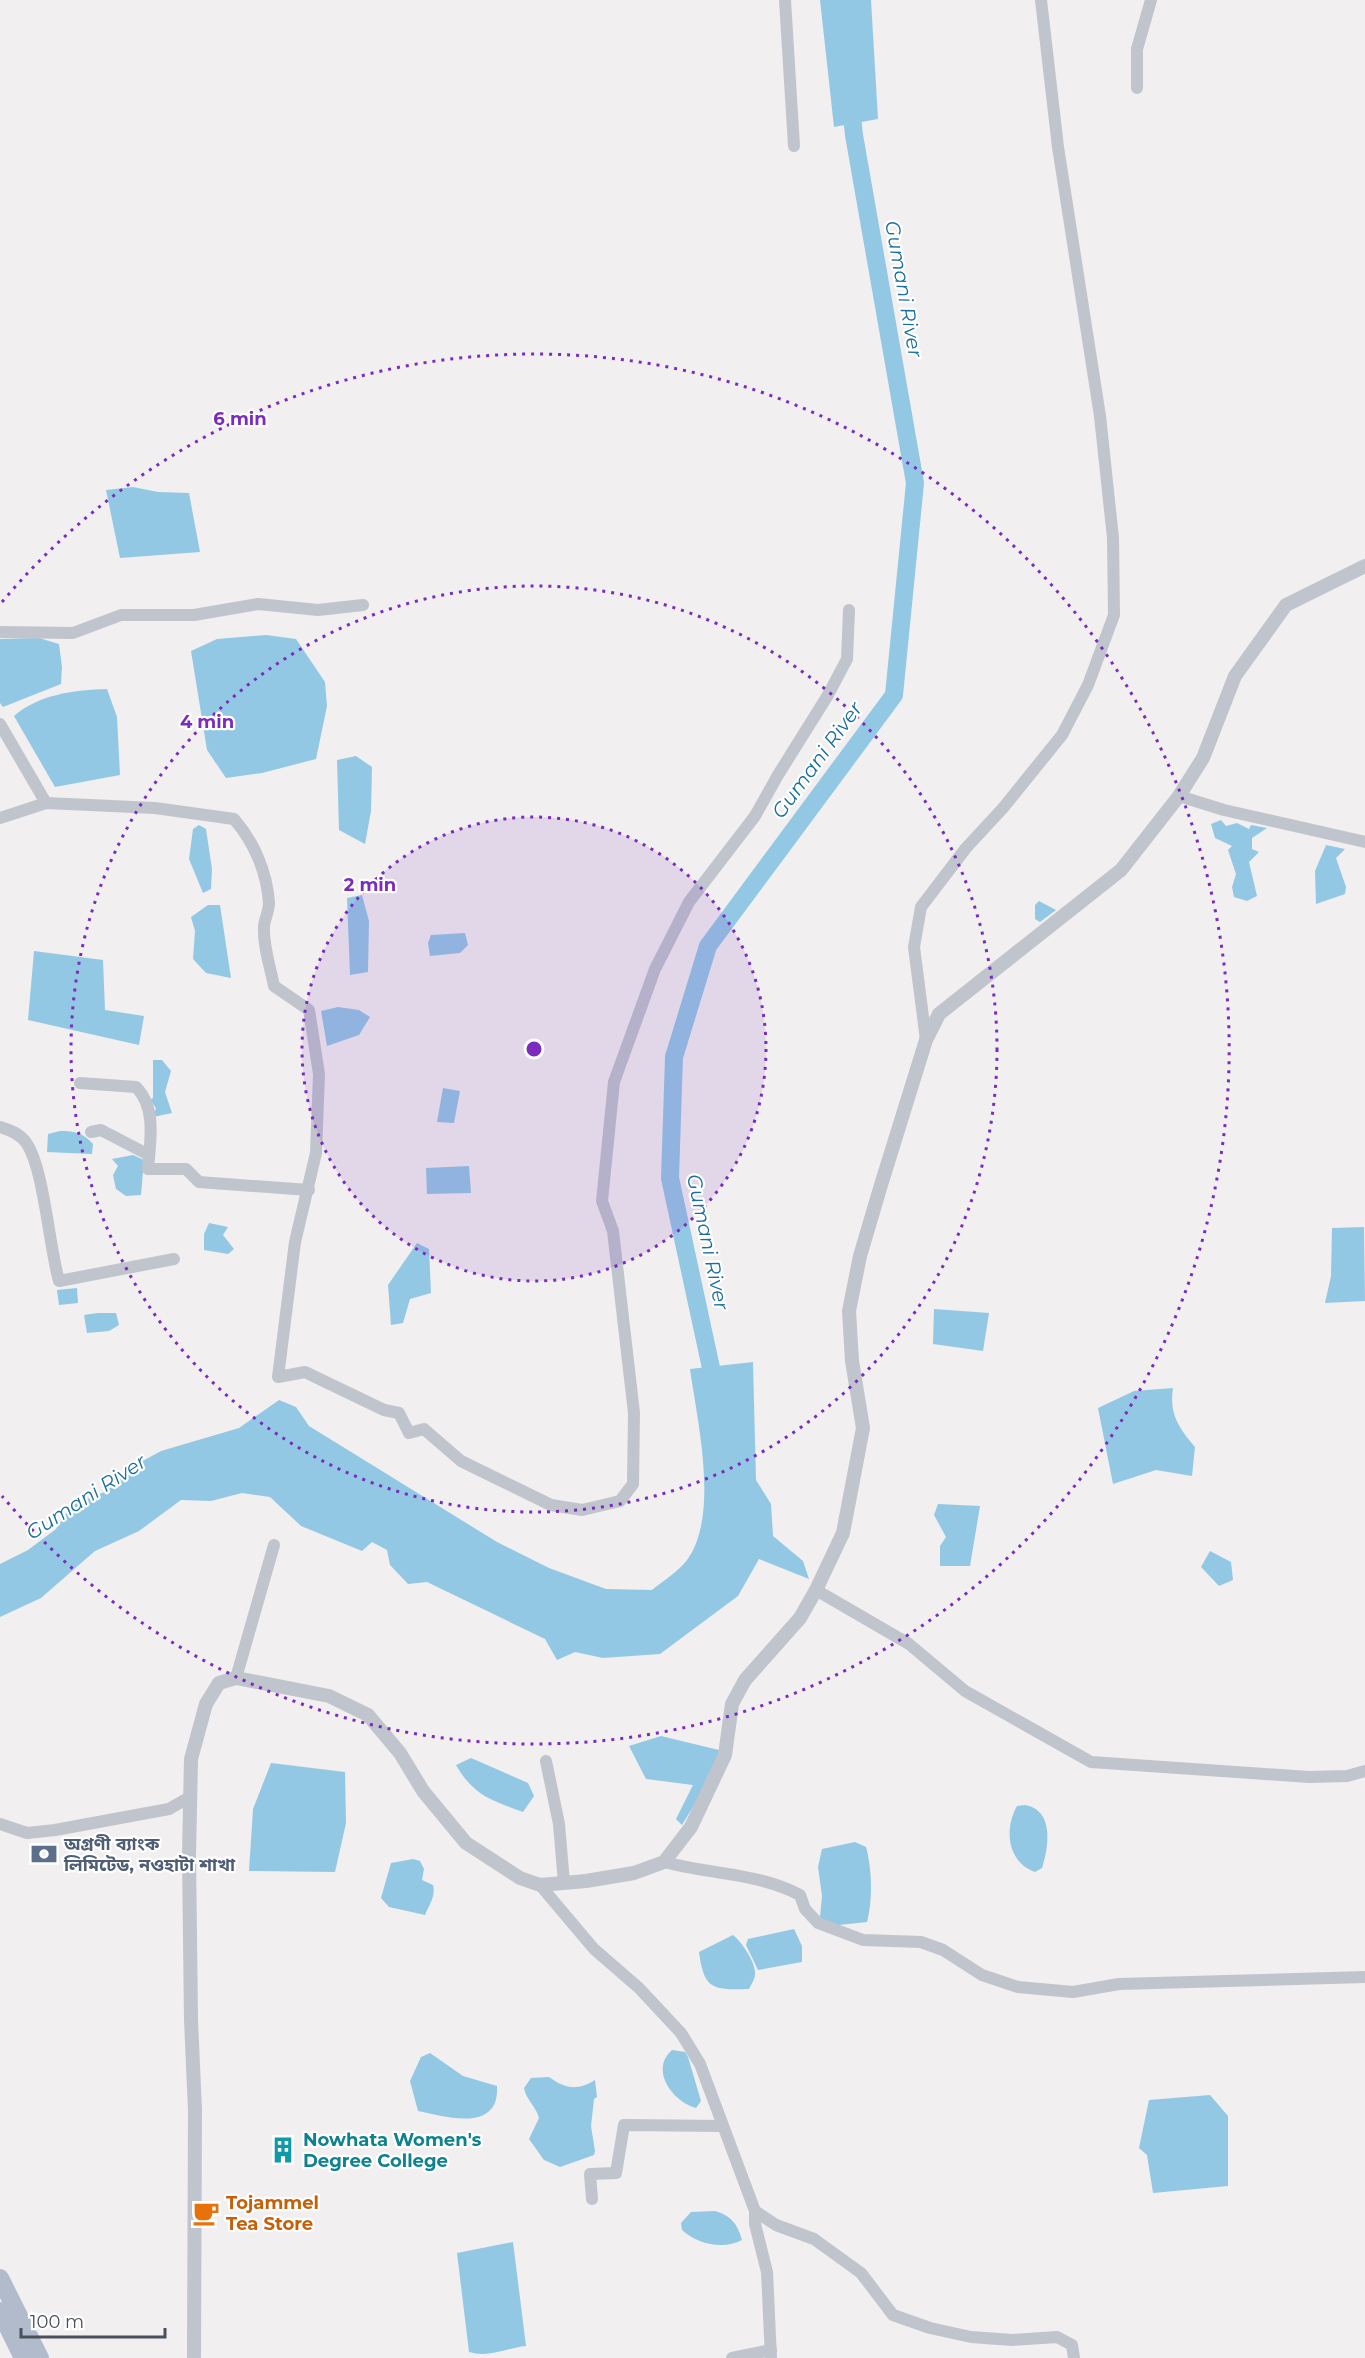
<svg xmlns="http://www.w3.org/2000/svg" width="1365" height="2358" viewBox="0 0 1365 2358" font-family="Montserrat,'Noto Sans Bengali',sans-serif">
<rect width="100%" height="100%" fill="#f1efef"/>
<g fill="#93c8e4">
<path d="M 820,0 L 871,0 L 878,119 L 834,127 Z"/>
<path d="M 133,487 L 158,492 L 189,493 L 200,552 L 120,558 L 106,490 Z"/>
<path d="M 266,635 L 296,639 L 325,682 L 327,706 L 316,759 L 262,773 L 226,778 L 207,750 L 191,651 L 217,639 Z"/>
<path d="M 39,638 L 59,644 L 62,667 L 61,684 L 3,707 L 0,703 L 0,639 Z"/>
<path d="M 107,689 L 117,717 L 120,775 L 55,787 L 14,716 C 39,694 75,690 107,689 Z"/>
<path d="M 356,756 L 372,767 L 371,811 L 365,844 L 339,830 L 337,760 Z"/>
<path d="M 1221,820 L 1226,826 L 1237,823 L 1249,829 L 1251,825 L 1267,828 L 1252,838 L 1252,849 L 1259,852 L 1249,862 L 1257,896 L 1247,901 L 1234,897 L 1232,887 L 1236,874 L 1228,850 L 1232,846 L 1215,838 L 1211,824 Z"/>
<path d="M 199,825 L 206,829 L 212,869 L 211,889 L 203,893 L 189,859 L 193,829 Z"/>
<path d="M 1326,845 L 1345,849 L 1336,858 L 1346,887 L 1345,894 L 1316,904 L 1315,871 Z"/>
<path d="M 362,895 L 369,921 L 368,972 L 350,975 L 347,898 Z"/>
<path d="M 1039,901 L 1056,910 L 1040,922 L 1035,919 L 1035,905 Z"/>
<path d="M 208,905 L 220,905 L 231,978 L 206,973 L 193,959 L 195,931 L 191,917 Z"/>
<path d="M 465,933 L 468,945 L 460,953 L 430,956 L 428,943 L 431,935 Z"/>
<path d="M 34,951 L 103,960 L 105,1010 L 144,1016 L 139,1045 L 28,1020 Z"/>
<path d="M 338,1007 L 359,1010 L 370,1017 L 359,1035 L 327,1046 L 321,1011 Z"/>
<path d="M 153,1060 L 162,1060 L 171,1071 L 165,1092 L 172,1113 L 153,1117 L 156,1108 L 150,1100 L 153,1098 Z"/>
<path d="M 443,1088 L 460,1091 L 454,1123 L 437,1122 Z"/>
<path d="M 60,1131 C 75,1131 83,1133 93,1144 L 92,1154 L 47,1152 L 48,1134 Z"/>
<path d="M 133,1155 L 144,1160 L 141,1195 L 126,1196 L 116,1189 L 113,1175 L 118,1166 L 112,1159 Z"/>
<path d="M 469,1166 L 471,1193 L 427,1194 L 426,1168 Z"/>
<path d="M 209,1223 L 228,1227 L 223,1235 L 234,1249 L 228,1254 L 204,1250 L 204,1234 Z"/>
<path d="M 1364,1227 L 1365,1301 L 1325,1303 L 1331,1276 L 1332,1228 Z"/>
<path d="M 417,1243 L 429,1249 L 431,1293 L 410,1299 L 403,1323 L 391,1325 L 388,1285 Z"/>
<path d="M 77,1288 L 78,1303 L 59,1305 L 57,1290 Z"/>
<path d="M 934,1309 L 989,1313 L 983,1351 L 933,1344 Z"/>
<path d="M 98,1313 L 116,1313 L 119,1325 L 109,1331 L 87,1333 L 84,1315 Z"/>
<path d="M 753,1362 L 756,1480 L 771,1504 L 773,1536 L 803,1561 L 809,1579 L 759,1559 L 738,1596 L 660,1654 L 603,1658 L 575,1652 L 557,1660 L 545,1639 L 427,1582 L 408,1584 L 390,1565 L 387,1550 L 372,1542 L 362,1551 L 301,1526 L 270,1497 L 242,1493 L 211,1501 L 181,1500 L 139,1531 L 95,1551 L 41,1598 L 0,1617 L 0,1564 L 28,1550 L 56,1529 L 72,1505 L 107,1491 L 128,1469 L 161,1451 L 239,1428 L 279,1400 L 296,1407 L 309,1426 L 497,1542 L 549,1568 L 606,1589 L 652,1590 C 663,1581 679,1571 687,1560 C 720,1515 697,1420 690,1369 Z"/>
<path d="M 1173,1388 C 1169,1414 1179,1428 1195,1447 L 1192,1476 L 1156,1470 L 1113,1484 L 1098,1408 L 1134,1391 Z"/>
<path d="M 938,1504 L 980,1506 L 970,1566 L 940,1566 L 940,1546 L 946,1537 L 934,1515 Z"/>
<path d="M 1210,1551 L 1231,1562 L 1233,1580 L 1219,1586 L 1201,1567 Z"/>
<path d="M 661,1736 L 723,1751 L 717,1767 L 682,1825 L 676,1819 L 693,1785 L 646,1779 L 629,1746 Z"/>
<path d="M 471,1758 L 528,1783 L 534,1796 L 523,1812 C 491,1800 474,1796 456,1765 Z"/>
<path d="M 271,1763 L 345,1772 L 346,1823 L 335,1872 L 249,1871 L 253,1809 Z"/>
<path d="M 1025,1805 C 1054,1810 1049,1846 1042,1868 L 1035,1872 C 1007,1862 1004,1829 1017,1806 Z"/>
<path d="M 855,1842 L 866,1847 C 872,1868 873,1901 867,1922 L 830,1926 L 820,1917 L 822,1896 L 818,1867 L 822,1849 Z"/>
<path d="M 413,1859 L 420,1861 L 424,1869 L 422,1880 L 433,1885 C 436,1896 429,1905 425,1915 L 389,1907 L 381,1898 L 391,1863 Z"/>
<path d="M 794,1929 L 802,1946 L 802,1962 L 758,1970 L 746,1945 L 748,1939 Z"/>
<path d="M 733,1935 C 742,1942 756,1963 755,1974 C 755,1979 751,1985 749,1989 C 713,1990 704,1990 699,1952 Z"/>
<path d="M 672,2050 L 685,2052 L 688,2057 L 701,2101 L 696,2108 C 673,2102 649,2070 672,2050 Z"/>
<path d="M 430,2053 L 463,2076 L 497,2086 C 500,2133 446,2117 418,2111 L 410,2081 L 421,2057 Z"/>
<path d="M 549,2077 C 566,2089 577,2091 595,2080 L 597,2097 L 594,2099 L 591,2126 L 595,2151 L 594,2155 L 560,2167 L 544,2160 L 529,2139 L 539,2118 C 536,2106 526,2100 524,2088 L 531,2078 Z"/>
<path d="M 1210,2095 L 1228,2116 L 1228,2186 L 1153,2193 L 1147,2155 L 1139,2148 L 1149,2100 Z"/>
<path d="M 715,2211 C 732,2216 737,2224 742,2240 C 723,2250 697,2244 682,2230 L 681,2223 L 691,2212 Z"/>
<path d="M 513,2242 L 526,2346 C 506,2348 489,2358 469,2352 L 457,2253 Z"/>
</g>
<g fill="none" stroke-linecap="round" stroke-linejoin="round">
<path stroke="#93c8e4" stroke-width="18" d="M 716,1391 L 670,1178 L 674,1057 L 708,946 L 894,695 L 915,483 L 854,135 L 850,99"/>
<g stroke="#bfc4cd" stroke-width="12">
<path d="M 785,0 L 794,146"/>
<path d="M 1137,88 L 1137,49 L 1151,0"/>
<path d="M 0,632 L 73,633 L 121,615 L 194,615 L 258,604 L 318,610 L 363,605"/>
<path d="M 0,724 L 46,803"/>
<path d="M 1179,796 L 1224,810 L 1365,842"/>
<path d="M 0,818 L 46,803 L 155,808 L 234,819 C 254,842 267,872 269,903 C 269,911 265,918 264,926 C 263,946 270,966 274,986 L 309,1010 L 319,1074 L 316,1153 L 295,1242 L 278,1377 L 305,1372 L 384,1410 L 399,1413 L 409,1433 L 424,1429 L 461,1461 L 551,1505 L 582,1510 L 620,1501 L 633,1484 L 634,1413 L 613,1231 L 602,1201 L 614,1082 L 655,969 L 689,902 L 755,816 L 778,775 L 828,695 L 847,659 L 849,610"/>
<path d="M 926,1040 L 914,947 L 921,907 L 966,848 L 1003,808 L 1062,735 L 1088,685 L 1114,615 L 1113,538 L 1100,416 L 1058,147 L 1041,0"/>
<path d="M 80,1083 L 136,1087 C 157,1108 150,1142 148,1169 L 186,1169 L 199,1182 L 309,1190"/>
<path d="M 0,1127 C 10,1130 21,1134 27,1144 C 44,1170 49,1246 59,1281 L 174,1259"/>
<path d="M 91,1132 L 101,1130 L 149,1155"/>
<path d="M 816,1590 L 909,1644 L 965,1691 L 1091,1762 L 1309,1777 L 1347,1776 L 1365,1771"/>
<path d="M 236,1678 L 274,1545"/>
<path d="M 546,1761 L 559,1824 L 564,1883"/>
<path d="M 0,1824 L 27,1833 L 55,1830 L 169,1809 L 190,1797"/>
<path d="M 664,1862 C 709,1874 758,1873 800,1895 L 805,1909 L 818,1923 L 863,1940 L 921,1942 L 943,1950 L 982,1975 L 1018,1987 L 1073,1992 L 1119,1984 L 1365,1977"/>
<path d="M 540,1885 L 594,1949 L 639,1988 L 681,2033 L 700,2064 L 755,2211 L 776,2225 L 814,2239 L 861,2273 L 893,2315 L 930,2328 L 971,2337 L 1012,2340 L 1057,2337 L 1072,2345 L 1074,2358"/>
<path d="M 592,2199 L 590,2174 L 616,2173 L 624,2125 L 722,2126"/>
<path d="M 755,2211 L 755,2224 L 767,2272 L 771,2358"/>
<path d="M 732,2358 L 771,2350"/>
</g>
<path stroke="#bfc4cd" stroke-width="14" d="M 194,2358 L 195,2110 L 191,2020 L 189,1855 L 191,1759 L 206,1704 L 219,1683 L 236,1678 L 329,1696 L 368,1715 L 400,1753 L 423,1791 L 466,1843 L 520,1878 L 540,1885 L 586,1881 L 634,1873 L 664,1862 L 691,1827 L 725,1755 L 732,1704 L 745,1680 L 800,1618 L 816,1590 L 843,1533 L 863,1428 L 852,1361 L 849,1311 L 860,1256 L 881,1185 L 926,1040 L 939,1014 L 1121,870 L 1179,796 L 1203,758 L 1235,676 L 1286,605 L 1365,566"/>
<g stroke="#b1bbcb" stroke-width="18">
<path d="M 0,2278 L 40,2358"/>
<path d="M 0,2311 L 23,2358"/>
</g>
</g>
<circle cx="534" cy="1049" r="232" fill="#7b2cbf" fill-opacity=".12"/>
<g fill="none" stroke="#7b2cbf" stroke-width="3" stroke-dasharray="3 6">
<circle cx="534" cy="1049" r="232"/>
<circle cx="534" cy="1049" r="463"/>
<path d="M2 602A695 695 0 1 1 2 1496"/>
</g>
<defs>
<g id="bank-bare" transform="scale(2.07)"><path d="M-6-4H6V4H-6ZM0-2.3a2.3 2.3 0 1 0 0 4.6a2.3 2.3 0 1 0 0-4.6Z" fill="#5c6f8a" stroke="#fff" stroke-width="2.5" paint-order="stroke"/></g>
<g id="building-bare" transform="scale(2.07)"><path d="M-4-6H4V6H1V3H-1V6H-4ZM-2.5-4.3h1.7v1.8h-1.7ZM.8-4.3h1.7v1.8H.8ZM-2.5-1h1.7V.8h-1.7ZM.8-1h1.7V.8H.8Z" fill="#0f9aa8" stroke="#fff" stroke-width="2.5" paint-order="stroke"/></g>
<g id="cafe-bare" transform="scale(2.07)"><path d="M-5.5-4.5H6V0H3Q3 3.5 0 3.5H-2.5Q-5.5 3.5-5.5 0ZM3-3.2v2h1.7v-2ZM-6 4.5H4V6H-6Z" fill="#e8710a" stroke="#fff" stroke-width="2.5" paint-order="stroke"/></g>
</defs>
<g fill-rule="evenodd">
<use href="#bank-bare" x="44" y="1854"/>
<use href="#building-bare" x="283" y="2150"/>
<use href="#cafe-bare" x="206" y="2213"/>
</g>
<g text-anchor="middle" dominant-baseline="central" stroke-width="4.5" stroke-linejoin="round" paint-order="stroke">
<g font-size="18" font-weight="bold" fill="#4e5e75" stroke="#fff" text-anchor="start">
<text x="64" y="1844">অগ্রণী ব্যাংক<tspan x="64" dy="21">লিমিটেড, নওহাটা শাখা</tspan></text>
</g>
<g font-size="18" font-weight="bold" fill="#0d838f" stroke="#fff" text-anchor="start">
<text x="303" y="2140">Nowhata Women's<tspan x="303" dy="21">Degree College</tspan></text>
</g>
<g font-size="18" font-weight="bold" fill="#c56008" stroke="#fff" text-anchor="start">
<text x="226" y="2203">Tojammel<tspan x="226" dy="21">Tea Store</tspan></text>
</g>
<g font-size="20" font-style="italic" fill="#196f9d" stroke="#fff">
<text transform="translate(904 289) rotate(80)">Gumani River</text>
<text transform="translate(817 760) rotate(-54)">Gumani River</text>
<text transform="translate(708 1242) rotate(78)">Gumani River</text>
<text transform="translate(86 1497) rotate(-33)">Gumani River</text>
</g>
</g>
<circle cx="534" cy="1049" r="9" fill="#7b2cbf" stroke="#fff" stroke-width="3"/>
<g font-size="18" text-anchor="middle" font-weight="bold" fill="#7b2cbf" stroke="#fff" stroke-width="4.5" stroke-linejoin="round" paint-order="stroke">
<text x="240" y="425">6 min</text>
<text x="207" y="728">4 min</text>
<text x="370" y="891">2 min</text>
</g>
<path d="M21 2328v9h144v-9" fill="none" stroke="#49505b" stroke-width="3"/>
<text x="30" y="2328" font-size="18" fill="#49505b" stroke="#ffffff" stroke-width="4.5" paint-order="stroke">100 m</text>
</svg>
